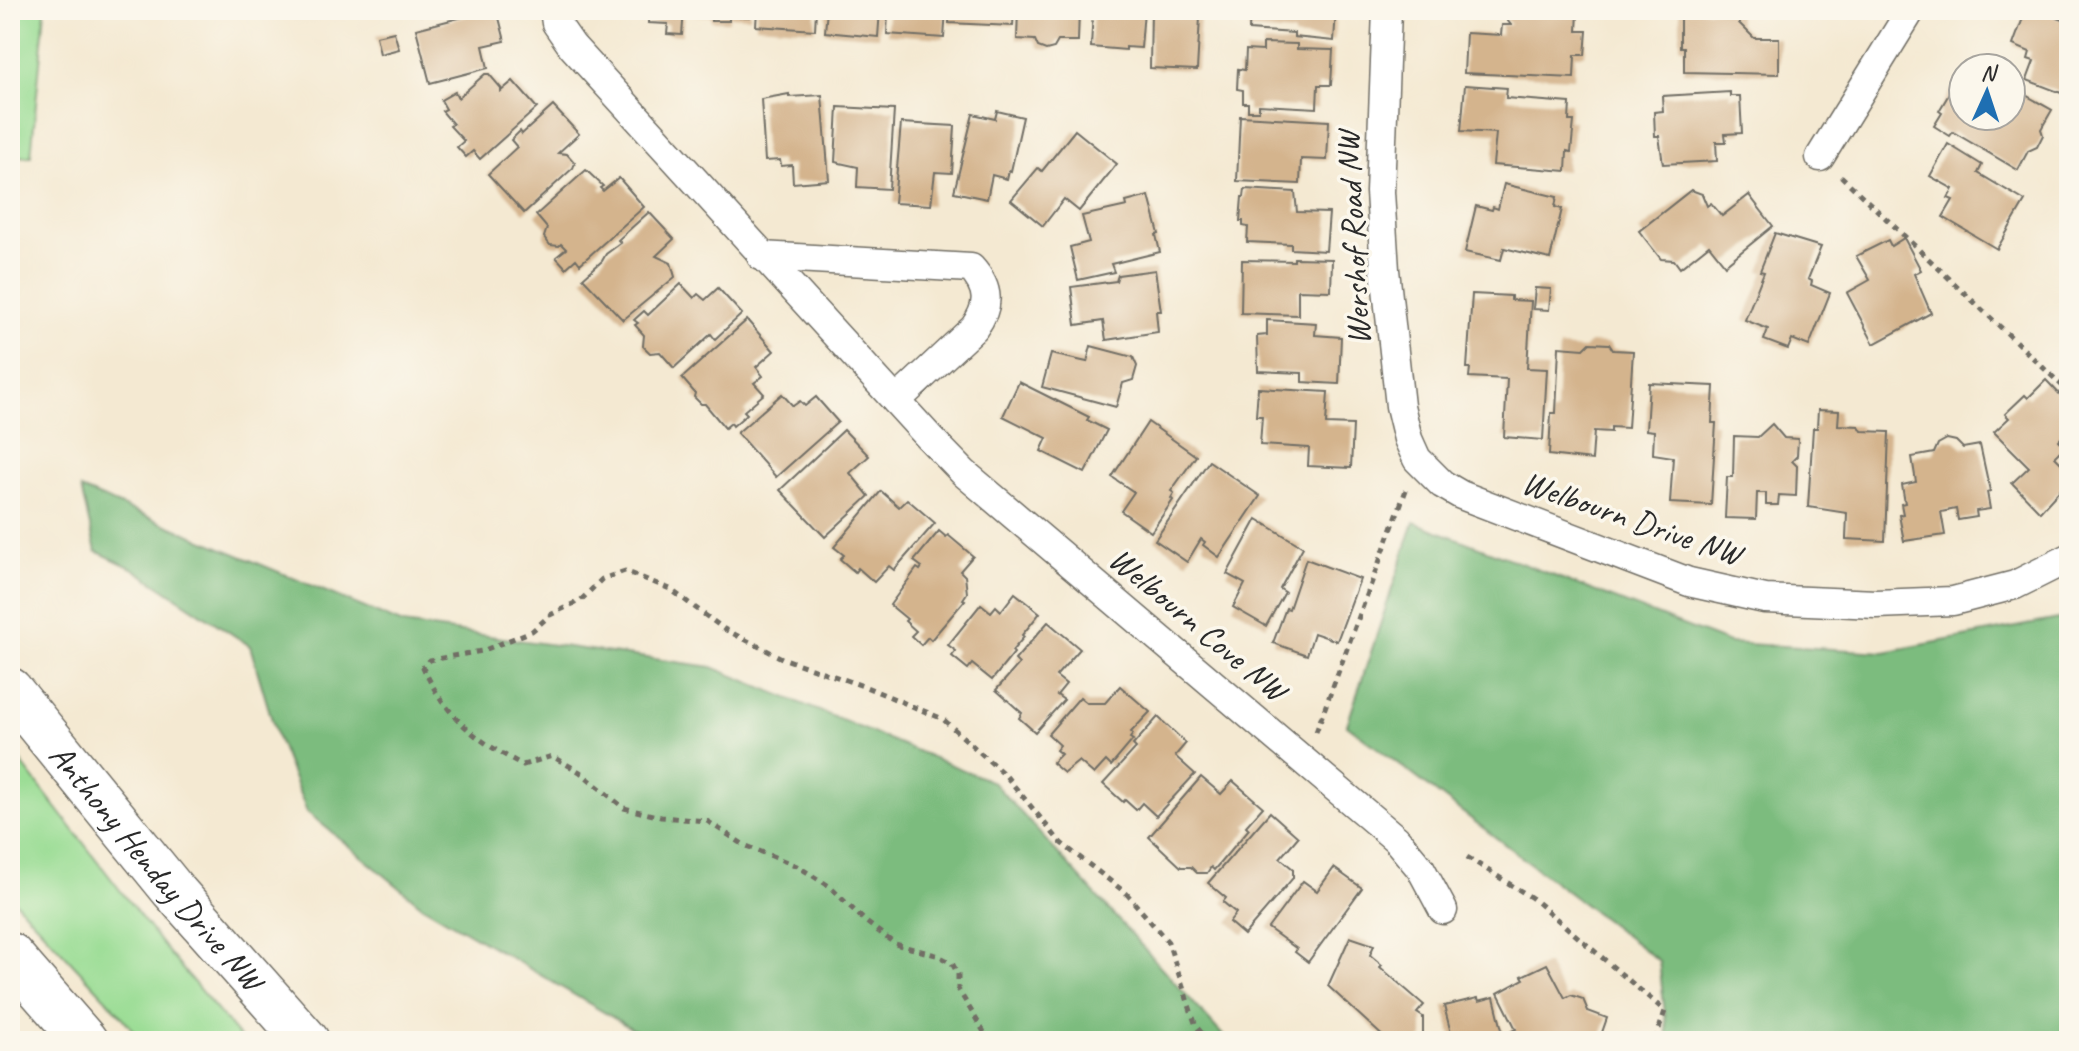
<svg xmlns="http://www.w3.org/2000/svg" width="2079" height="1051" viewBox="0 0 2079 1051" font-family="Caveat,sans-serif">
<rect width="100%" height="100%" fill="#fbf7ec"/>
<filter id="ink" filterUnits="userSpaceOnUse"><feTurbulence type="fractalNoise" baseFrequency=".0125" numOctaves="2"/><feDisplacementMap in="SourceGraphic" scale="16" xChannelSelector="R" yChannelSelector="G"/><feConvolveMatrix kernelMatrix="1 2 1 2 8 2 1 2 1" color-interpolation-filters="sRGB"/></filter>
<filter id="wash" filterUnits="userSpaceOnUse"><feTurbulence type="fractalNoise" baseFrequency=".006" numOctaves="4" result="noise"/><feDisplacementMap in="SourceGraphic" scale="32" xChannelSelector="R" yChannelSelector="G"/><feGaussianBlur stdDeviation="1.8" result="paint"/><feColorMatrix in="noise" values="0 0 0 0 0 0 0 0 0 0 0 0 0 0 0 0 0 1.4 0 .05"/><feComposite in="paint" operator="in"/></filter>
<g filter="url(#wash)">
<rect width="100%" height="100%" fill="#f4e9d2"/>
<g fill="#9bdd95" stroke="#638460" stroke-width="2">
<path d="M 10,10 L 45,10 L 31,156 L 10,157 Z"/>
<path d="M 10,748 L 168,952 L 243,1041 L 141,1041 L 120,1014 L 10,896 Z"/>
</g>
<g fill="#7cbc7e" stroke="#547454" stroke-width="2">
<path d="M 81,489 L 403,624 L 712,667 L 993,782 L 1228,1041 L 653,1041 L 421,905 L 307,812 L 277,737 L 250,646 L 134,569 L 96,551 Z"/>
<path d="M 1414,522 L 1729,643 L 1884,652 L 2069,617 L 2069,1041 L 1668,1041 L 1659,961 L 1347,725 Z"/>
</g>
<g id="blocks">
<g fill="#d4b48d">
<path d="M 420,10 L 441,10 L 441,11 L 421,15 Z"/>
<path d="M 490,10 L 497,10 L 505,41 L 483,46 L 488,68 L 430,83 L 416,29 Z"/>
<path d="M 649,10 L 684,10 L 682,35 L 667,34 L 668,24 L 648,23 Z"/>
<path d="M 693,10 L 750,10 L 750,17 L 729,16 L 729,21 L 711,21 L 711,16 L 692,15 Z"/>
<path d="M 757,10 L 816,10 L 815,30 L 756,26 Z"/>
<path d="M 827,10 L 880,10 L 878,37 L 825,32 Z"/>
<path d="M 888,10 L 946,10 L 944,38 L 887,34 Z"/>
<path d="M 950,10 L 1014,10 L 1013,26 L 949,23 Z"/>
<path d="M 1018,10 L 1079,10 L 1078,41 L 1058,41 L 1054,48 L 1046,50 L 1038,47 L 1035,40 L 1017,39 Z"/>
<path d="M 1093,10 L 1144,10 L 1141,48 L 1126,47 L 1126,50 L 1091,47 Z"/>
<path d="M 1151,10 L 1205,10 L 1204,17 L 1200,17 L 1197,70 L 1150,68 Z"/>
<path d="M 1250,10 L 1336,10 L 1334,41 L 1294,37 L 1294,33 L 1249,30 Z"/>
<path d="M 1510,10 L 1572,10 L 1572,12 L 1578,12 L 1577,31 L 1587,31 L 1585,55 L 1575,55 L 1574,78 L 1464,73 L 1466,33 L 1501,35 L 1502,25 L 1511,25 L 1503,15 Z"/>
<path d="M 1680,10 L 1739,10 L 1739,23 L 1754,38 L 1779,38 L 1779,74 L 1684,72 L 1684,47 L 1680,47 Z"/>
<path d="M 2026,10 L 2037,13 L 2038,11 L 2069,22 L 2069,96 L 2027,80 L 2034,61 L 2028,59 L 2030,52 L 2013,45 Z"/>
<path d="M 394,32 L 399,49 L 380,54 L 376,36 Z"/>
<path d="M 1263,43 L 1297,44 L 1297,49 L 1333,50 L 1331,85 L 1318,85 L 1317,108 L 1259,105 L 1259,111 L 1248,111 L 1248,103 L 1243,103 L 1243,90 L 1237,89 L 1238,69 L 1245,70 L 1246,50 L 1263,51 Z"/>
<path d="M 485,74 L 489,74 L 501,88 L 501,91 L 513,81 L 537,108 L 480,159 L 473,151 L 466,157 L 457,147 L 464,141 L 450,126 L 453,124 L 442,111 L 446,109 L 441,100 L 455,92 L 458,98 Z"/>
<path d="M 1956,82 L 1963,86 L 1963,116 L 2011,116 L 2011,87 L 2052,110 L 2041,129 L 2043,135 L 2037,147 L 2028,151 L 2018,170 L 1953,132 L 1950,136 L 1934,126 L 1942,113 L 1939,111 Z"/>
<path d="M 1465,85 L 1507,88 L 1506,98 L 1570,103 L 1569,121 L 1574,121 L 1571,152 L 1567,151 L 1566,171 L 1493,165 L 1496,133 L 1461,131 Z"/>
<path d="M 1730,92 L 1730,96 L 1740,96 L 1742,133 L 1725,134 L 1726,142 L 1716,142 L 1717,161 L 1663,164 L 1659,136 L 1655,136 L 1654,112 L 1663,111 L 1662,96 Z"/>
<path d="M 789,94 L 789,97 L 822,95 L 829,180 L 793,183 L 792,165 L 781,166 L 780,160 L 765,161 L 761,99 Z"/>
<path d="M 553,106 L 579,134 L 558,153 L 567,154 L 575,163 L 573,168 L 524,213 L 488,174 L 517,147 L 511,140 L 520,131 L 522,134 Z"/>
<path d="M 838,107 L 894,110 L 889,189 L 857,187 L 858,167 L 835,162 Z"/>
<path d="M 997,111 L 1023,117 L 1011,171 L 1009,170 L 1007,179 L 992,175 L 987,199 L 954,192 L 973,114 L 995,119 Z"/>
<path d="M 1240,116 L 1329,121 L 1327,160 L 1301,159 L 1300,184 L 1237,181 Z"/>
<path d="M 901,123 L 955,126 L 952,173 L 935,172 L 931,205 L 894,203 Z"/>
<path d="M 1075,130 L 1117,164 L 1079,211 L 1064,199 L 1043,226 L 1011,200 L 1038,168 L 1042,171 Z"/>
<path d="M 1948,144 L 1982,165 L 1978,173 L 2025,201 L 1997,249 L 1943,217 L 1953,200 L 1948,198 L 1953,189 L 1930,176 Z"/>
<path d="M 586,170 L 603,186 L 600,188 L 603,191 L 619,178 L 644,207 L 580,264 L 576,259 L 566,268 L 556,257 L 566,249 L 561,244 L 559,246 L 550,245 L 544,237 L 547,228 L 536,215 Z"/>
<path d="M 1504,184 L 1557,197 L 1555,207 L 1562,209 L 1550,259 L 1504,248 L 1501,260 L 1465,252 L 1476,206 L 1492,210 L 1493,207 L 1498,209 Z"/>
<path d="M 1245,189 L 1295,192 L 1297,212 L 1329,213 L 1326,251 L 1291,249 L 1291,244 L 1247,242 L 1248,227 L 1243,226 L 1243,221 L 1240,221 L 1242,197 L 1244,197 Z"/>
<path d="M 1691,190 L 1702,194 L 1707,206 L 1711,203 L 1722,216 L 1749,195 L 1773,226 L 1725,265 L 1709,245 L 1680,268 L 1674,260 L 1661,259 L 1639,231 Z"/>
<path d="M 1149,196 L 1159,234 L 1156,235 L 1160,252 L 1111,264 L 1114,272 L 1078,280 L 1070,247 L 1089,242 L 1082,216 L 1127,206 L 1126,202 Z"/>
<path d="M 649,212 L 674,239 L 656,256 L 671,263 L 675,277 L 623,320 L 583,278 L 602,261 L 606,254 L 621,243 L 618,240 Z"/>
<path d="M 1775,233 L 1821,247 L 1808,279 L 1812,281 L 1811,285 L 1830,293 L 1809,346 L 1792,339 L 1788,349 L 1764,340 L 1768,329 L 1745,320 L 1764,272 L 1760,271 Z"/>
<path d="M 1904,238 L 1921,270 L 1914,274 L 1931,313 L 1874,344 L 1847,293 L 1870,280 L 1856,256 L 1888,240 L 1891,246 Z"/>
<path d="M 1294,258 L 1332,259 L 1331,291 L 1298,290 L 1298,315 L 1241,313 L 1242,260 L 1294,261 Z"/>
<path d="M 1155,270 L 1161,311 L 1156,311 L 1158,332 L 1106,340 L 1103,321 L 1076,325 L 1071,287 L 1116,281 L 1118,275 Z"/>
<path d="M 681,284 L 694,298 L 698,294 L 705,300 L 718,288 L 742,314 L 715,339 L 711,334 L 674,368 L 660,352 L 650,353 L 643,346 L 644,335 L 635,325 L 638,323 L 634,320 L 644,311 L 648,315 Z"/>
<path d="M 1535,288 L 1551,289 L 1549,310 L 1533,309 Z"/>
<path d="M 1472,294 L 1511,296 L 1511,300 L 1531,301 L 1527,368 L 1547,369 L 1543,440 L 1504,437 L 1507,379 L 1469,377 L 1470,368 L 1467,368 Z"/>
<path d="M 747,320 L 774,351 L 756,367 L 763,376 L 754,383 L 764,394 L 744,411 L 747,414 L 733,426 L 731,423 L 725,428 L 705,404 L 701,404 L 694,397 L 695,393 L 682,378 Z"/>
<path d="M 1267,320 L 1316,323 L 1315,335 L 1341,337 L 1339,384 L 1302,382 L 1302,373 L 1258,371 L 1257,336 L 1267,335 Z"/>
<path d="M 1590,343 L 1609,344 L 1613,350 L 1633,351 L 1628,428 L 1611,427 L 1611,432 L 1594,431 L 1592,460 L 1549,455 L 1551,413 L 1556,413 L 1559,347 L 1584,349 Z"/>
<path d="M 1091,346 L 1133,357 L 1137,366 L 1133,380 L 1123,383 L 1116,407 L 1042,387 L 1051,354 L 1087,362 Z"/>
<path d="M 2046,380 L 2069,404 L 2069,444 L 2062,437 L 2059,440 L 2065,447 L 2055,457 L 2069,471 L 2069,480 L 2040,512 L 2012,483 L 2029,467 L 1994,432 L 2009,418 L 2005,414 L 2025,395 L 2028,398 Z"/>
<path d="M 1019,382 L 1089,417 L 1087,420 L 1107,430 L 1085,473 L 1041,451 L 1047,438 L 1003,416 Z"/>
<path d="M 1649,383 L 1714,386 L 1712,423 L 1716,423 L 1711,505 L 1670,503 L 1673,457 L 1653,454 L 1654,431 L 1646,430 Z"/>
<path d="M 1258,388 L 1328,392 L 1326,424 L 1353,425 L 1351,468 L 1308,466 L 1309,448 L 1260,445 L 1262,416 L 1256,416 Z"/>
<path d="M 782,394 L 793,406 L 800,401 L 805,406 L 816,397 L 838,422 L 776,477 L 737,433 Z"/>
<path d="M 1818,410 L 1839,411 L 1838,425 L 1859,426 L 1862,431 L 1889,432 L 1885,541 L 1846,539 L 1847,513 L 1808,507 L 1813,428 L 1817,428 Z"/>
<path d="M 1148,422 L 1196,456 L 1171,491 L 1174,493 L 1171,498 L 1173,500 L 1151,532 L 1121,511 L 1134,492 L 1112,477 Z"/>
<path d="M 1772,424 L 1784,438 L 1798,439 L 1797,456 L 1792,461 L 1797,466 L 1796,496 L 1779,495 L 1778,505 L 1766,505 L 1766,493 L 1757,493 L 1756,519 L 1725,518 L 1727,477 L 1733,477 L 1734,436 L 1758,437 Z"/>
<path d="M 844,430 L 869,456 L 850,473 L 869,496 L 825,537 L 780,490 Z"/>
<path d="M 1947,439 L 1956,441 L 1963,448 L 1980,445 L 1990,491 L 1987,492 L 1990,509 L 1976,511 L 1977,517 L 1958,520 L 1956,509 L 1941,512 L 1945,535 L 1904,541 L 1899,515 L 1903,514 L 1901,504 L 1905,503 L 1902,485 L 1916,482 L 1912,457 L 1934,453 L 1938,444 Z"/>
<path d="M 1209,461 L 1260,496 L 1219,557 L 1203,545 L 1205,542 L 1201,539 L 1187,562 L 1155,540 Z"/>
<path d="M 881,491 L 899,507 L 907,499 L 935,523 L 894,570 L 889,566 L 874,582 L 858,568 L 855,572 L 840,559 L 844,555 L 834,547 Z"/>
<path d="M 1257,519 L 1303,547 L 1280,589 L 1285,592 L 1266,626 L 1233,607 L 1245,584 L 1227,574 Z"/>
<path d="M 939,531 L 946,537 L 948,535 L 973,556 L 960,571 L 965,576 L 967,593 L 963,599 L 965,600 L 931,640 L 928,637 L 921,645 L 911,636 L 916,631 L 905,621 L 907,619 L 890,605 L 917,568 L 920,570 L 922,567 L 914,561 Z"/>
<path d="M 1306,559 L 1360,579 L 1337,641 L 1314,633 L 1307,655 L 1273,643 L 1286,608 L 1289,609 Z"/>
<path d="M 1015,593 L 1040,613 L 1022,635 L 1024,637 L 1012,651 L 1014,653 L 992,680 L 972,664 L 968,669 L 952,656 L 956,651 L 948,645 L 981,604 L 991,612 L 996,606 L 1001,611 Z"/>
<path d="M 1048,622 L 1080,649 L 1056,676 L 1066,684 L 1057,695 L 1064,700 L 1035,732 L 1019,718 L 1022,713 L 996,690 L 1019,664 L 1015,660 Z"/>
<path d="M 1120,686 L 1150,712 L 1131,732 L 1133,734 L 1130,738 L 1133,740 L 1111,766 L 1106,761 L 1094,774 L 1079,761 L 1064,773 L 1052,763 L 1061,754 L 1056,750 L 1060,745 L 1048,734 L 1080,697 L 1087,703 L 1105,703 Z"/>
<path d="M 1158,717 L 1186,743 L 1175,756 L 1195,774 L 1156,816 L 1142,803 L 1136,810 L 1125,800 L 1123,802 L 1103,784 L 1136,748 L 1133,745 Z"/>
<path d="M 1201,777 L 1221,794 L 1233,781 L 1263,807 L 1246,826 L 1249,829 L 1214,870 L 1211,867 L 1207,873 L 1197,873 L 1191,867 L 1181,867 L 1149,837 Z"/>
<path d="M 1270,812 L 1298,837 L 1280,858 L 1293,869 L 1293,878 L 1244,935 L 1229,922 L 1236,913 L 1223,902 L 1226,898 L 1208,883 Z"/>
<path d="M 1334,868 L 1362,888 L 1308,962 L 1295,952 L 1297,949 L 1268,928 L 1303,881 L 1317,891 Z"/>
<path d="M 1350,937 L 1374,945 L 1370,955 L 1382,965 L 1380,967 L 1424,1005 L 1417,1013 L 1423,1017 L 1423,1037 L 1420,1041 L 1388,1041 L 1328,986 Z"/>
<path d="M 1547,964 L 1565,998 L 1571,995 L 1583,999 L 1588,1011 L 1607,1018 L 1599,1041 L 1515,1041 L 1510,1032 L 1516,1029 L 1498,993 L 1524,979 L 1522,976 Z"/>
<path d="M 1494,997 L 1503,1034 L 1487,1038 L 1487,1041 L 1442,1041 L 1452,1037 L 1444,1006 L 1478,998 L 1479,1001 Z"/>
</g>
</g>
</g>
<g filter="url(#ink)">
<use href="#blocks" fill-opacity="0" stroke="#716e65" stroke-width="2"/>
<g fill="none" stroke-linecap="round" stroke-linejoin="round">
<g stroke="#716e65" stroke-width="31">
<g id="street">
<path d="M 554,10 L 556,23 L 572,46 L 929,437 L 964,473 L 1396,839 L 1421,869 L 1443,910"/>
<path d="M 1387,10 L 1380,192 L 1385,270 L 1400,406 L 1408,439 L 1417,459 L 1442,484 L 1461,495 L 1689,582 L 1765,599 L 1876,604 L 1953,601 L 2015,585 L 2069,558"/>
<path d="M 1820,157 L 1911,10"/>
<path d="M 761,256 L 971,268 C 990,289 990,306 974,328 L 896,401"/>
</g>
</g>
<g stroke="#716e65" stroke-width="47">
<g id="highway">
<path id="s1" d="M 10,690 L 173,890 L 307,1041"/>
<path d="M 10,955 L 85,1041"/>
</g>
</g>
<g stroke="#716e65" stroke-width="5" stroke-dasharray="6 6" stroke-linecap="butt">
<path d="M 1841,176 L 2069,392"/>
<path d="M 1316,732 L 1406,490"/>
<path d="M 1467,857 L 1532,898 L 1665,1011 L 1655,1041"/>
<path d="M 993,1041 L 984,1032 L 958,989 L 958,974 L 952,963 L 936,955 L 895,944 L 865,921 L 829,886 L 797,866 L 744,845 L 707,821 L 661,817 L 624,808 L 580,772 L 552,756 L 523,765 C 476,741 445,716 423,667 L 430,660 L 482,651 L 532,631 L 550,615 L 581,600 L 602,579 L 625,571 L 670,589 L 724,629 L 782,658 L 866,687 L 943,719 L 1006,776 L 1061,843 L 1126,893 L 1168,942 L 1196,1026 L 1208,1041"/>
</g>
<use href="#street" stroke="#fff" stroke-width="28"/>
<use href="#highway" stroke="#fff" stroke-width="44"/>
</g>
</g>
<g text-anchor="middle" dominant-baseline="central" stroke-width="7" stroke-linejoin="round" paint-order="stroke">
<g font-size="34" fill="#2b2b2b" stroke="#fbf7ec">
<text transform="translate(1353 238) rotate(-93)">Wershof Road NW</text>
<text transform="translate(1632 518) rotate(19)">Welbourn Drive NW</text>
<text transform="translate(1198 624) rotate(40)">Welbourn Cove NW</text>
<text stroke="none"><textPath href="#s1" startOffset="230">Anthony Henday Drive NW</textPath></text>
</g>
</g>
<rect width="2079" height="1051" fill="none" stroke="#fbf7ec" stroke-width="40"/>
<g transform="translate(1987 92) rotate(3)"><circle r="38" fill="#fbf7ec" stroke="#a8a59f" stroke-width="2"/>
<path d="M0-6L14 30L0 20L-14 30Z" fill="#1f6fb2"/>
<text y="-12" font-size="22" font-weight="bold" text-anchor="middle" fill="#2b2b2b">N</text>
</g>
</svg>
